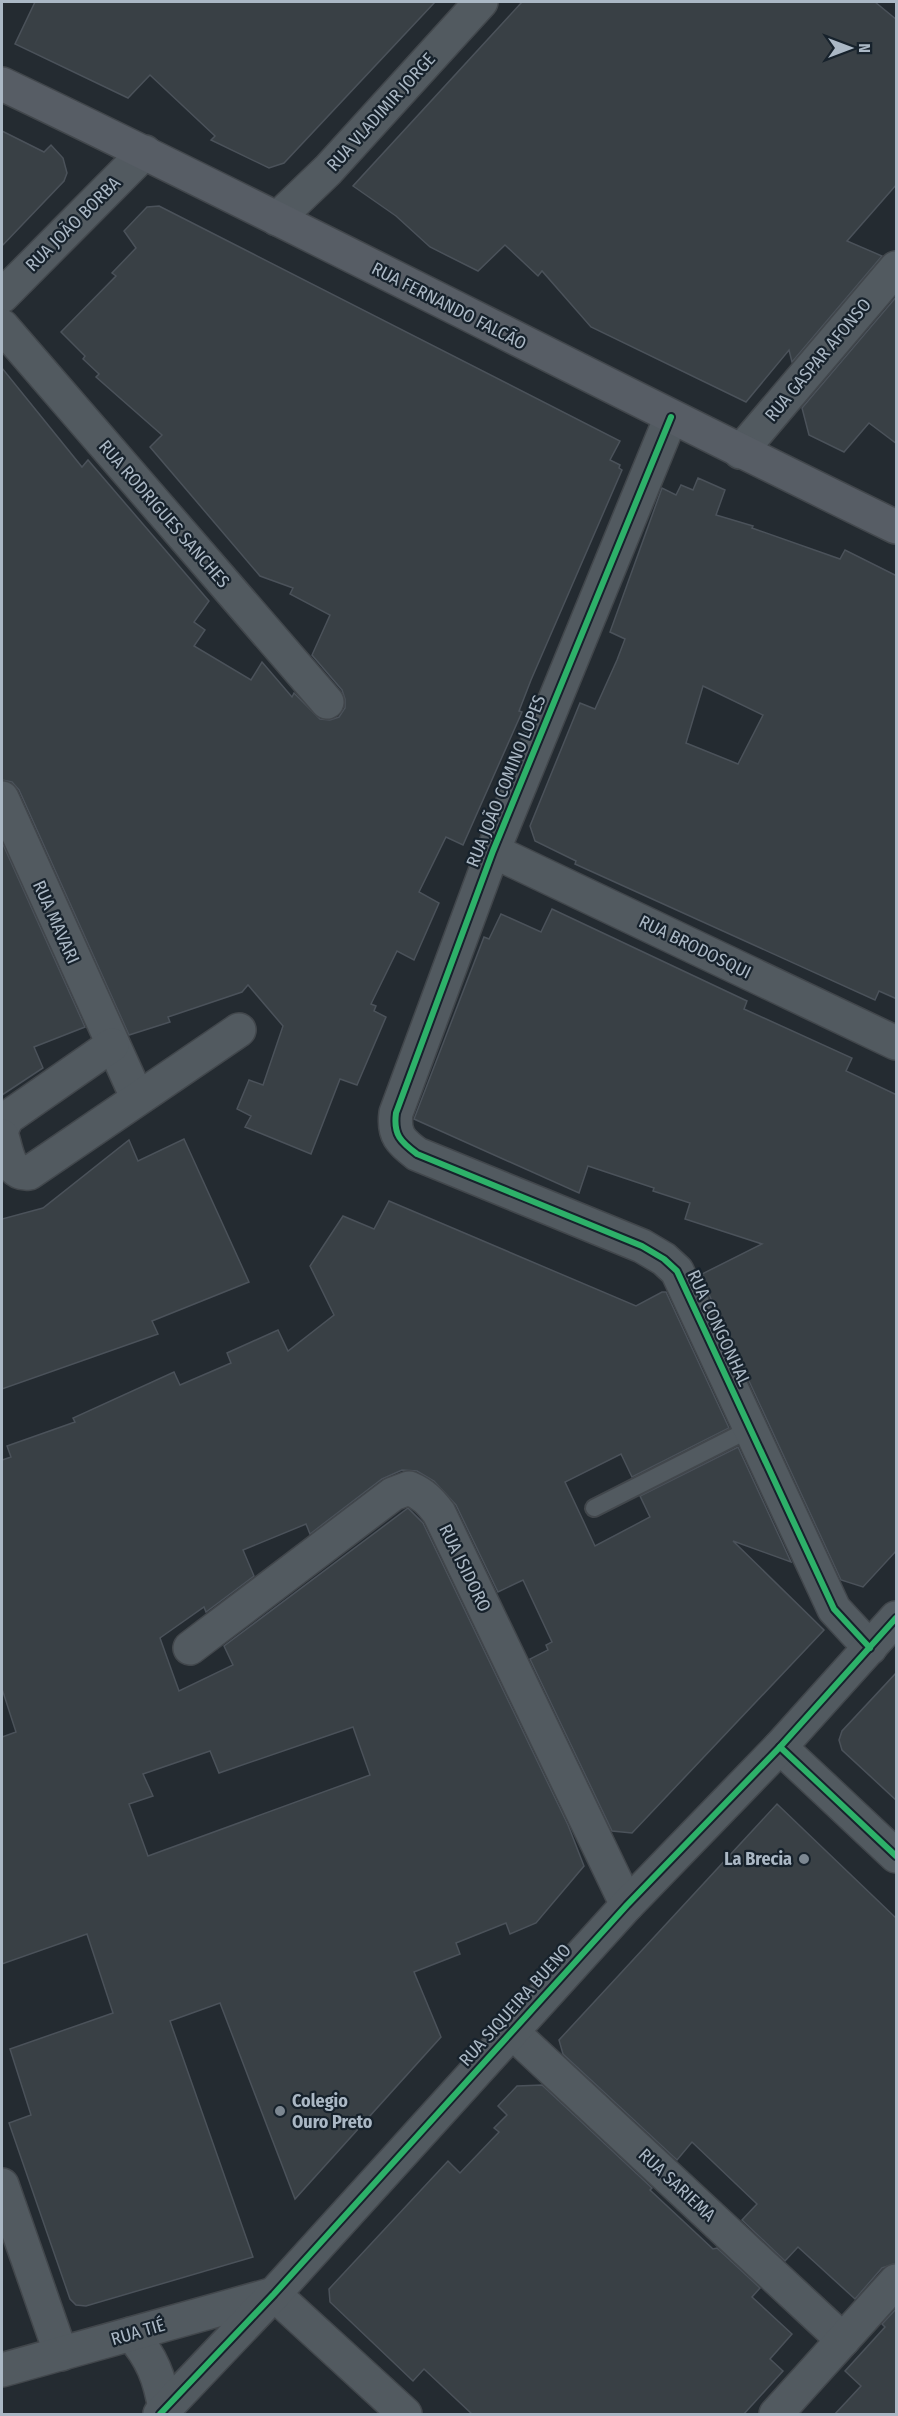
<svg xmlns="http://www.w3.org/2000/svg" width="898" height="2416" viewBox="0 0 898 2416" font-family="'Fira Sans Condensed',sans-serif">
<rect width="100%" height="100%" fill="#242b31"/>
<g fill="#394045" stroke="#4b525a" stroke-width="1.5" fill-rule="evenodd">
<path d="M 35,2 L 435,2 L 284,163 L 269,168 L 211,140 L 215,136 L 150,75 L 128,98 L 15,44 Z"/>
<path d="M 522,2 L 875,2 L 897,20 L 897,184 L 847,241 L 882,256 L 792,362 L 789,350 L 746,402 L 591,327 L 542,271 L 538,276 L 505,245 L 478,271 L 430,247 L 396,216 L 353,186 Z"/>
<path d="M 2,131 L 44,152 L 51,145 L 63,158 L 67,173 L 64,181 L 2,246 Z"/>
<path d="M 159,206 L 620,441 L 610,460 L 620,465 L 619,468 L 622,470 L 531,680 L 519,711 L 522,712 L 463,845 L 446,837 L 419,892 L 439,903 L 414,960 L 397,951 L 371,1004 L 376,1006 L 374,1011 L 386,1017 L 357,1085 L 340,1079 L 311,1154 L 245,1127 L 251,1116 L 237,1109 L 249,1080 L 263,1085 L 283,1026 L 248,985 L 242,992 L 168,1017 L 170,1022 L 129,1035 L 19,790 L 12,782 L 2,780 L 2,368 L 82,467 L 88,460 L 209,601 L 194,622 L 205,630 L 194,646 L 251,680 L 262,662 L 292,697 L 294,693 L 320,719 L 330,720 L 339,717 L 345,708 L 345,699 L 342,690 L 312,655 L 330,615 L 290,594 L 293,588 L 260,576 L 150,447 L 162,435 L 96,377 L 99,374 L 83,359 L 85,356 L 61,332 L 116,276 L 112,273 L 136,248 L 124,231 L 147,207 Z"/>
<path d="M 897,296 L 897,444 L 869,423 L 844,452 L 809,435 L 802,408 Z"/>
<path d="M 698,478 L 725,490 L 716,515 L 753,526 L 752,528 L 840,559 L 845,550 L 897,576 L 897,999 L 879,991 L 875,1000 L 575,864 L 576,861 L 535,841 L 530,826 L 580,703 L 595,709 L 617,660 L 625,639 L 610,632 L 662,488 L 676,495 L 681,485 L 693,490 ZM 703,686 L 763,715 L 738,764 L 686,743 Z"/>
<path d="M 2,842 L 85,1027 L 34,1047 L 43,1068 L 2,1095 Z"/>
<path d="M 552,909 L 747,1001 L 744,1009 L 852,1058 L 846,1071 L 897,1095 L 897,1550 L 863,1587 L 841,1580 L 700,1275 L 762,1244 L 685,1219 L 690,1203 L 653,1191 L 654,1188 L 588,1166 L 579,1193 L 414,1119 L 484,937 L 489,939 L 501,914 L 541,932 Z"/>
<path d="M 184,1139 L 249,1282 L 152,1321 L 158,1334 L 2,1389 L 2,1219 L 43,1208 L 129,1140 L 138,1161 Z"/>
<path d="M 389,1201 L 636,1306 L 662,1292 L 666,1292 L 729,1428 L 632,1477 L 621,1454 L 565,1482 L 581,1516 L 595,1546 L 650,1517 L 640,1496 L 738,1447 L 791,1562 L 733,1541 L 824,1630 L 632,1833 L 612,1831 L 530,1659 L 548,1650 L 546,1645 L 552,1642 L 523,1580 L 498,1592 L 456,1505 L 434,1481 L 417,1471 L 402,1470 L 382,1479 L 310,1534 L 306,1524 L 243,1550 L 254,1576 L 206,1612 L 204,1607 L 160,1638 L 179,1691 L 233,1665 L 224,1646 L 408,1508 L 423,1523 L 568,1825 L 584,1866 L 536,1923 L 510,1934 L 506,1923 L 456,1943 L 460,1954 L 414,1972 L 441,2037 L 295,2199 L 220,2003 L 170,2021 L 253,2257 L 86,2306 L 76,2305 L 70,2299 L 9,2123 L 31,2115 L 10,2049 L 113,2013 L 87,1934 L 2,1964 L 2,1737 L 16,1732 L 2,1689 L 2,1460 L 11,1457 L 7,1446 L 75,1422 L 73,1418 L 174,1372 L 180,1385 L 231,1363 L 227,1353 L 278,1330 L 288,1351 L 334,1315 L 310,1266 L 343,1216 L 374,1229 ZM 353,1727 L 370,1775 L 148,1856 L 129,1804 L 153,1796 L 143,1774 L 210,1751 L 219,1773 Z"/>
<path d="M 897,1672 L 897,1801 L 842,1750 L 839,1740 L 842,1731 Z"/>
<path d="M 777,1804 L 897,1919 L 897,2263 L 882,2268 L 855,2299 L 798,2247 L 785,2261 L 742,2220 L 757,2204 L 692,2142 L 677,2160 L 563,2054 L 559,2040 Z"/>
<path d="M 542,2085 L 652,2188 L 650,2190 L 713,2249 L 717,2248 L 760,2288 L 752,2297 L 792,2334 L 770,2359 L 783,2371 L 743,2415 L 473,2415 L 424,2369 L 413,2381 L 330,2302 L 329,2289 L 448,2161 L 460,2173 L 499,2132 L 494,2128 L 507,2115 L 498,2106 L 517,2086 Z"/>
<path d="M 897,2308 L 897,2415 L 834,2415 L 861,2386 L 845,2371 L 885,2327 L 882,2324 Z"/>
</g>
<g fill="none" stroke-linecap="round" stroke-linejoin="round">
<g stroke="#42474c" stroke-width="20">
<path id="service" d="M 594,1508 L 750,1429"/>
</g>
<g stroke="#42474c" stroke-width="36">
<g id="minor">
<path d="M 277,219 L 328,170 L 481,2"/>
<path d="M 2,296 L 145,152"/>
<path d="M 2,326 L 327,702"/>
<path d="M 671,417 L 493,851 L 396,1113 C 393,1135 401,1142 417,1154 L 642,1246 L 664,1259 L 677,1271 L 834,1609 L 870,1648"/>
<path d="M 740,452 L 896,268"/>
<path d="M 2,798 L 137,1097"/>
<path d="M 493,851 L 896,1043"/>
<path d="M 2,1129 L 7,1118 L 112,1045"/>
<path d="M 2,1136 C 7,1152 9,1175 29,1173 L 239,1030"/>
<path d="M 190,1648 L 393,1494 L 409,1488 C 423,1494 430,1501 439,1513 L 627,1905"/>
<path d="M 780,1747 L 896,1856"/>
<path d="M 511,2031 L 843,2340"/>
<path d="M 2,2185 L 61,2354"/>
<path d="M 274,2294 L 405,2414"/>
<path d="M 131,2334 C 152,2357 160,2379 165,2409"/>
<path d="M 2,2370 L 274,2294"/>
<path d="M 160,2414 L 274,2294 L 627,1905 L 780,1747 L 896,1618"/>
<path d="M 776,2414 L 896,2281"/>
</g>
</g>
<g stroke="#42474c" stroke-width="36">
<path id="secondary" d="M 2,84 C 302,227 597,382 896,527"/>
</g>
<use href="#service" stroke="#525a60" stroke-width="16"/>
<use href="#minor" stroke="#525a60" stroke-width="33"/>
<use href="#secondary" stroke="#575d65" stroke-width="33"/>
<g stroke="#17222c" stroke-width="10">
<g id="cycleway">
<path d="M 671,417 L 493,851 L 396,1113 C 393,1135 401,1142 417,1154 L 642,1246 L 664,1259 L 677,1271 L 834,1609 L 870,1648"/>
<path d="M 780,1747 L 896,1856"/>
<path d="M 160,2414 L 274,2294 L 627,1905 L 780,1747 L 896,1618"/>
</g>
</g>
<use href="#cycleway" stroke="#2db169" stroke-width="6"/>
</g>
<g fill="#7c8791" stroke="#17222c" stroke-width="2">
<circle cx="804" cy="1859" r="6"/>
<circle cx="280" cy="2111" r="6"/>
</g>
<g text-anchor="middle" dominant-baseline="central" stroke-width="4.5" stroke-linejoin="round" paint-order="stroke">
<g font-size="18" fill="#abb8c5" stroke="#17222c">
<text transform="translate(381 112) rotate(-48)">RUA VLADIMIR JORGE</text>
<text transform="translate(73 224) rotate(-45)">RUA JOÃO BORBA</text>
<text transform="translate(449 306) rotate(27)">RUA FERNANDO FALCÃO</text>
<text transform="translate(818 360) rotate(-50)">RUA GASPAR AFONSO</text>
<text transform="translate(164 514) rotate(49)">RUA RODRIGUES SANCHES</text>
<text transform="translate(506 781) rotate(-68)">RUA JOÃO COMINO LOPES</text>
<text transform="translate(56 922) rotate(66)">RUA MAVARI</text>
<text transform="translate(695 947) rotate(26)">RUA BRODOSQUI</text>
<text transform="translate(719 1328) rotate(65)">RUA CONGONHAL</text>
<text transform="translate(465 1568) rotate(64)">RUA ISIDORO</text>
<text transform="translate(515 2005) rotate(-48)">RUA SIQUEIRA BUENO</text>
<text transform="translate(677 2185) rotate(43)">RUA SARIEMA</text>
<text transform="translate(138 2332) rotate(-16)">RUA TIÉ</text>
</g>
<g font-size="18" font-weight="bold" fill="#abb8c5" stroke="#17222c" text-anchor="end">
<text x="792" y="1859">La Brecia</text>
<text x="292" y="2101" text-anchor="start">Colegio<tspan x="292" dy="21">Ouro Preto</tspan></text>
</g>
</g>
<rect width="898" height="2416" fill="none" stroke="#abb8c5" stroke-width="6"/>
<g transform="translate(850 48) rotate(90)" stroke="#17222c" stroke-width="4.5" paint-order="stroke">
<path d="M0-4.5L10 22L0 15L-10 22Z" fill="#abb8c5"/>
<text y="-9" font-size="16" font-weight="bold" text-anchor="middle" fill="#abb8c5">N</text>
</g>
</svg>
